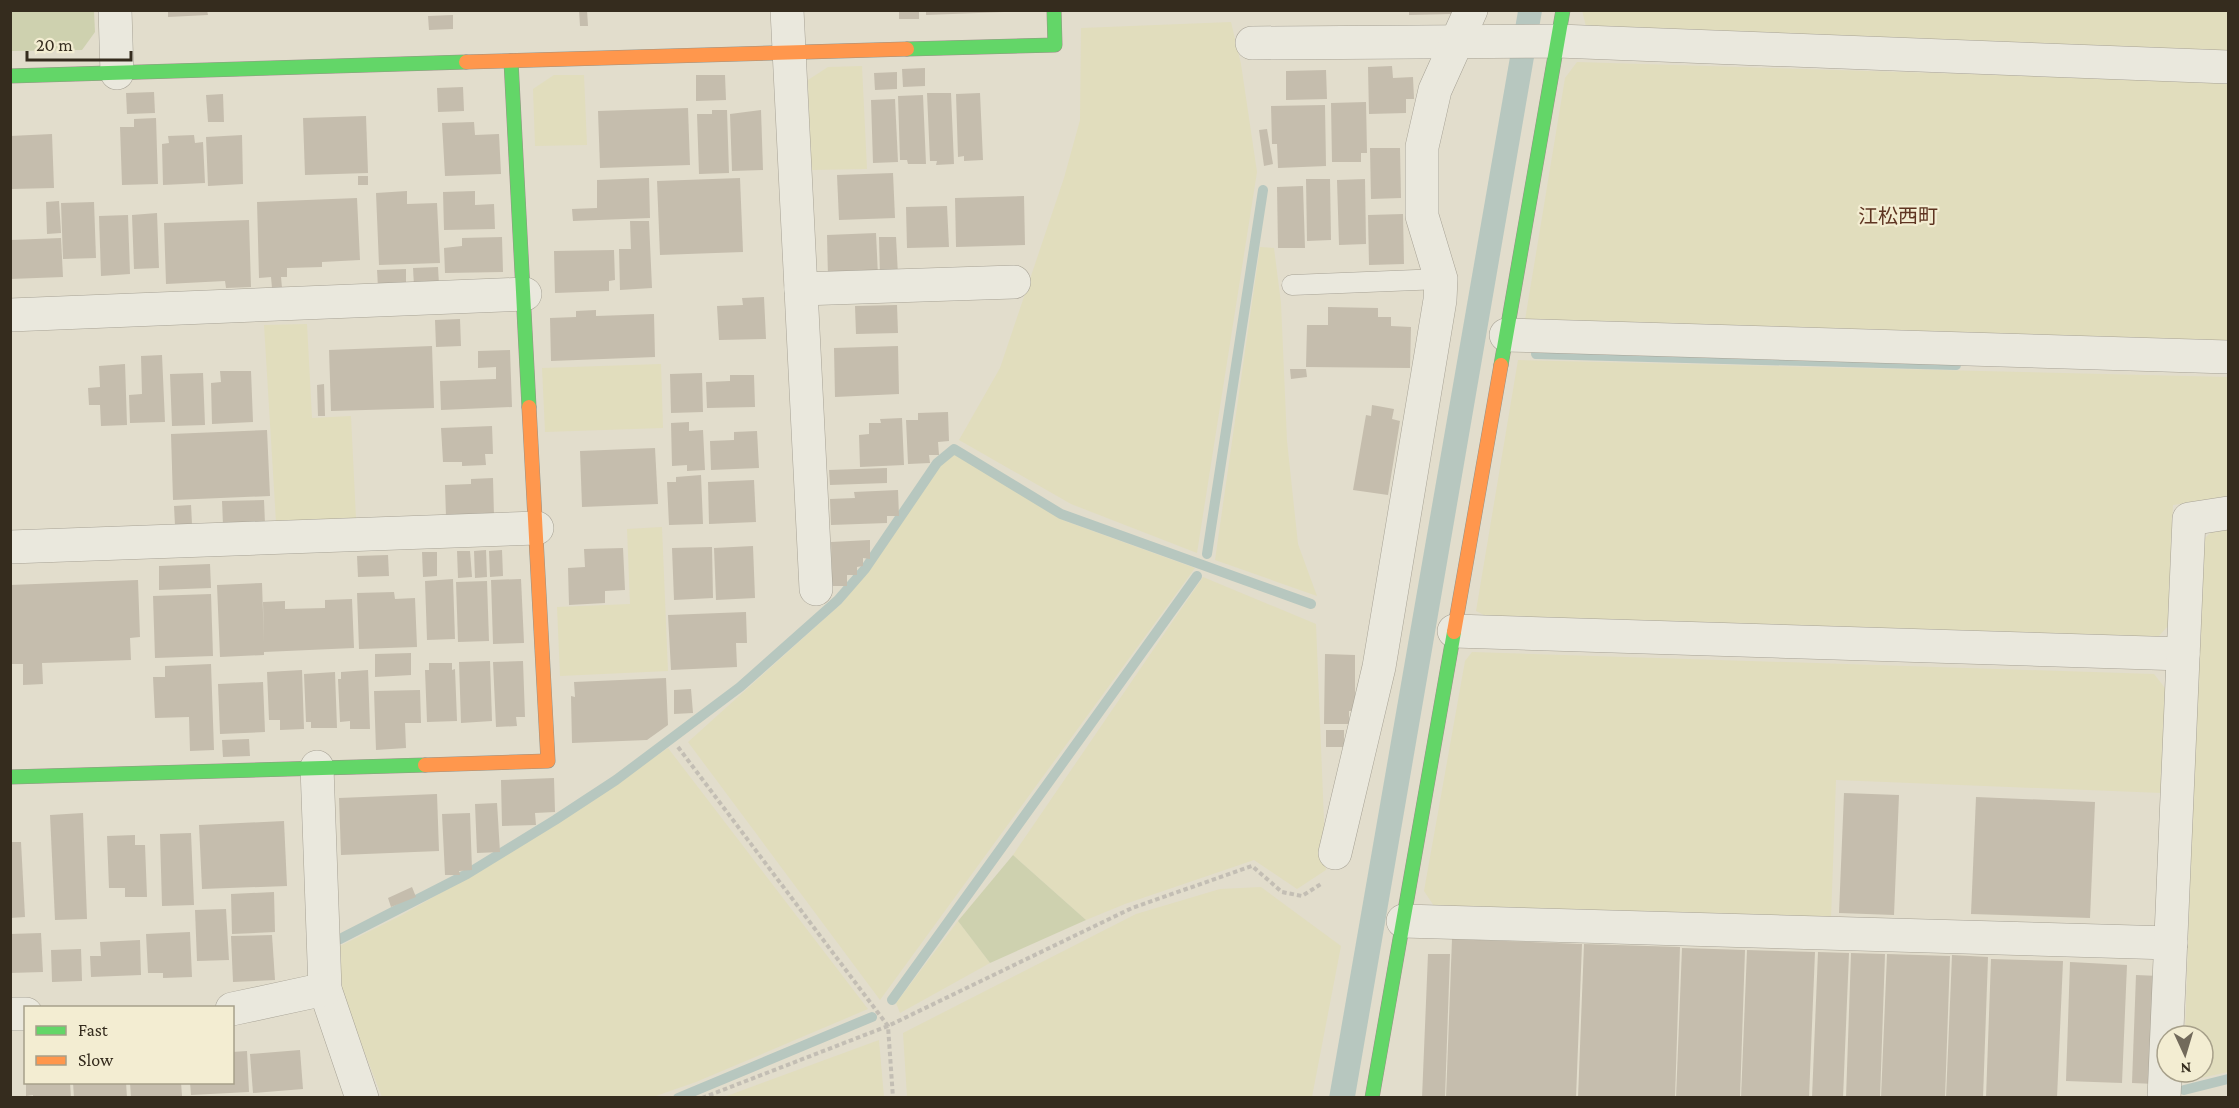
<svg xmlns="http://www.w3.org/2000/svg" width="2239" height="1108" viewBox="0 0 2239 1108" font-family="'Crimson Pro','Noto Sans JP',serif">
<rect width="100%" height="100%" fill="#e2ddcc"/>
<g fill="#e1ddbd">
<path d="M 1582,10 L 2228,11 L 2228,54 L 1587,31 Z"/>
<path d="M 1231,22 L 1241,64 L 1257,172 L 1197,553 L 1071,504 L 959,440 L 1000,368 L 1064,178 L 1080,120 L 1081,28 Z"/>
<path d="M 1577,62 L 2228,82 L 2228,343 L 1525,320 L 1565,78 Z"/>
<path d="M 862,66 L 867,169 L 810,170 L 808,80 L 828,67 Z"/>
<path d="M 554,75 L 584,75 L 587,145 L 535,146 L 533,89 Z"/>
<path d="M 1260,247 L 1274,248 L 1281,303 L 1287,441 L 1298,544 L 1317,596 L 1215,560 Z"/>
<path d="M 307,324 L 312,418 L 351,416 L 356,519 L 276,522 L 264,325 Z"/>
<path d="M 1518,360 L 2228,377 L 2228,497 L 2173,505 L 2168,626 L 2157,638 L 1492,619 L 1476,611 Z"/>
<path d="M 661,364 L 663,428 L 545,432 L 542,368 Z"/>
<path d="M 954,454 L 1065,521 L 1195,568 L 880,1000 L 688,742 L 842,603 L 868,570 L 940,464 Z"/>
<path d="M 662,527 L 668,671 L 560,676 L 557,607 L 630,604 L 627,529 Z"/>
<path d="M 2228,527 L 2228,1072 L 2183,1082 L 2184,1072 L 2203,1072 L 2203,1036 L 2185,1036 L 2201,542 L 2214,529 Z"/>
<path d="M 1203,577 L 1316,624 L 1326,870 L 1297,889 L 1254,860 L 1125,904 L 1086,920 L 1013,855 Z"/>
<path d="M 1472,652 L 2154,674 L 2165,688 L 2162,793 L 1836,780 L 1831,919 L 1434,906 L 1424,891 L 1465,661 Z"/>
<path d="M 668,748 L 868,1009 L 696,1082 L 653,1097 L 382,1097 L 341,992 L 340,946 L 402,915 L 472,875 L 557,823 Z"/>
<path d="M 1261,887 L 1341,946 L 1312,1097 L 907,1097 L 903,1033 L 1136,914 L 1220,889 Z"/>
<path d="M 958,921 L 990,963 L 900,1013 L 896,1003 Z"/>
<path d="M 879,1040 L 884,1097 L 724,1097 Z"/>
</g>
<g fill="#ced1af">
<path d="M 10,11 L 94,11 L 95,32 L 82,50 L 11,51 Z"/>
<path d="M 1013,855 L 1086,920 L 990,963 L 958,921 Z"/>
</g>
<path fill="#b7c7bf" d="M 1518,11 L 1542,11 L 1355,1097 L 1329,1098 Z"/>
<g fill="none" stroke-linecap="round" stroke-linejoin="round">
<g stroke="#b7c7bf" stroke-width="10">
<path d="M 1536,354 L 1956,365"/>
<path d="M 1207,554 L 1263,190"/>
<path d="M 340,939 L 467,874 L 555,820 L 616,780 L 740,687 L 838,600 L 865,569 L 937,463 L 954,449 L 1061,514 L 1311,604"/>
<path d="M 892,1000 L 1197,576"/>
<path d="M 2184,1090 L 2228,1079"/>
<path d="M 678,1098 L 872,1017"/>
</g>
</g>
<g fill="#c5bdad">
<path d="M 168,10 L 207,10 L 208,15 L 168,17 Z"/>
<path d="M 579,10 L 587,10 L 588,26 L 580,26 Z"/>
<rect x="899" y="10" width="20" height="9"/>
<path d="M 926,10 L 1004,10 L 1004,12 L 926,15 Z"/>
<path d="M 1409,10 L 1452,10 L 1452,14 L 1409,15 Z"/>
<path d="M 453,15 L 453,29 L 429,30 L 428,16 Z"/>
<path d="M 1392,66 L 1393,78 L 1413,77 L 1414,99 L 1406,99 L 1406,113 L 1369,114 L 1368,67 Z"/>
<path d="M 925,68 L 925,86 L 903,87 L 902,69 Z"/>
<path d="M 1326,70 L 1327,99 L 1286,100 L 1286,71 Z"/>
<path d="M 897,72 L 897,89 L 875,90 L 874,73 Z"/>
<path d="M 696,75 L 725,75 L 726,100 L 696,101 Z"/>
<path d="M 463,87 L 464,111 L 438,112 L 437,88 Z"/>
<path d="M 154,92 L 155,113 L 127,114 L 126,93 Z"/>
<path d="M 927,93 L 951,93 L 954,164 L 936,165 L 937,161 L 930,161 Z"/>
<path d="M 980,93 L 983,160 L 964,161 L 964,156 L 958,157 L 956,94 Z"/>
<path d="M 223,94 L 224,122 L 208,122 L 206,95 Z"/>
<path d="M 923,95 L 926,164 L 908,164 L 907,160 L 900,160 L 898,96 Z"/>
<path d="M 895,99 L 898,162 L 873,163 L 871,100 Z"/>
<path d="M 1366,102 L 1367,153 L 1361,153 L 1361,162 L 1332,162 L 1331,103 Z"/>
<path d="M 1325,105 L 1326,166 L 1278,168 L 1277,144 L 1272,144 L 1271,106 Z"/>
<path d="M 688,108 L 690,165 L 600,168 L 598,111 Z"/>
<path d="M 712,110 L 727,110 L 729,173 L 699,174 L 697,114 L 712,114 Z"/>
<path d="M 761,110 L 763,170 L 732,171 L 730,114 Z"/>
<path d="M 366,116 L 368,173 L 305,175 L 303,118 Z"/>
<path d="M 156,118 L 158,184 L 122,185 L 120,127 L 134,127 L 134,119 Z"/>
<path d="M 474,122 L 475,135 L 499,134 L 501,174 L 445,176 L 442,123 Z"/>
<path d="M 1267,129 L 1273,164 L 1264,166 L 1259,130 Z"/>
<path d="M 52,134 L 54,188 L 11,189 L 10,136 Z"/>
<path d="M 194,135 L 195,143 L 203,142 L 205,183 L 163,185 L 162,144 L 169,143 L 168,136 Z"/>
<path d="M 242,135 L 243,184 L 208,186 L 206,137 Z"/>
<path d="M 1370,148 L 1400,148 L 1401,198 L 1371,199 Z"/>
<path d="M 893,173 L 895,218 L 839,220 L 837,175 Z"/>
<rect x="358" y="176" width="10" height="9"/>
<path d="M 649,178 L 650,218 L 573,221 L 572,209 L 597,208 L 597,180 Z"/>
<path d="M 740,178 L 743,252 L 660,255 L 657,181 Z"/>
<path d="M 1306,179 L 1330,179 L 1331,240 L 1307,241 Z"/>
<path d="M 1365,179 L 1366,244 L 1339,245 L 1337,180 Z"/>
<path d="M 1303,186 L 1305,248 L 1278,248 L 1277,187 Z"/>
<path d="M 407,191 L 407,204 L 437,203 L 440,263 L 379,265 L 376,193 Z"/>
<path d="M 475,191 L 475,205 L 494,204 L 495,229 L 444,230 L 443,192 Z"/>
<path d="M 1024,196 L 1025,245 L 956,247 L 955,198 Z"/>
<path d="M 357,198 L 360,260 L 322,262 L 322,267 L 287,268 L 287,277 L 281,277 L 282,288 L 272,288 L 271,277 L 259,278 L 257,202 Z"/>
<path d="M 59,201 L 61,233 L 47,234 L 46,202 Z"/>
<path d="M 94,202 L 96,258 L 63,259 L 61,203 Z"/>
<path d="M 947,206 L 949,247 L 907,248 L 906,207 Z"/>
<path d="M 157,213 L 159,268 L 134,269 L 132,215 Z"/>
<path d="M 1403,214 L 1404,264 L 1369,265 L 1368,215 Z"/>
<path d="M 128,215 L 130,274 L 101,276 L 99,216 Z"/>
<path d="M 249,220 L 251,287 L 226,288 L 225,281 L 166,284 L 164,223 Z"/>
<path d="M 630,221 L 649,221 L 652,288 L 620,290 L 619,249 L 631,249 Z"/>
<path d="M 876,233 L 878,276 L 828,277 L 827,235 Z"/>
<path d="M 502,237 L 503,272 L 445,273 L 444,248 L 462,246 L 462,238 Z"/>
<path d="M 879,237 L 896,237 L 898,275 L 880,276 Z"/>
<path d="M 61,238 L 63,277 L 10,279 L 10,240 Z"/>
<path d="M 614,250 L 615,280 L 609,281 L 609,291 L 555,293 L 554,251 Z"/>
<path d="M 438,267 L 439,285 L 414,286 L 413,268 Z"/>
<path d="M 406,269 L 406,286 L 378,287 L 377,270 Z"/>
<path d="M 764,297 L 766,339 L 719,340 L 717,306 L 743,305 L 742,298 Z"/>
<path d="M 897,305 L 898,333 L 856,334 L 855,306 Z"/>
<path d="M 1328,307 L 1378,308 L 1378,317 L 1391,317 L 1391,326 L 1411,327 L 1410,368 L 1306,367 L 1307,325 L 1328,325 Z"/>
<path d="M 596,310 L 596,316 L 654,314 L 655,357 L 551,361 L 550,318 L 576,317 L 576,311 Z"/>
<path d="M 460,319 L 461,346 L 436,347 L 435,320 Z"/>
<path d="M 432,346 L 434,408 L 331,411 L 329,350 Z"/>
<path d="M 898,346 L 899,394 L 835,397 L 834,348 Z"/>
<path d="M 510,350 L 512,407 L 441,410 L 440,381 L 496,379 L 496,367 L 478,368 L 478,351 Z"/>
<path d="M 162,355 L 165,422 L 130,423 L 129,395 L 142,394 L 141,356 Z"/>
<path d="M 125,364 L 127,425 L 101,426 L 100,405 L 89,405 L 88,388 L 100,387 L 99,366 Z"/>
<path d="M 1290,369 L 1306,369 L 1307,377 L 1291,379 Z"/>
<path d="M 220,371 L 251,371 L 253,422 L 212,424 L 211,383 L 221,382 Z"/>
<path d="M 203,373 L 205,425 L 172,426 L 170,374 Z"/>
<path d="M 702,373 L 703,412 L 671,413 L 670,374 Z"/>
<path d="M 730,375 L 754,375 L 755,407 L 707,408 L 706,382 L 730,381 Z"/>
<path d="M 324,384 L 325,416 L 318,416 L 317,385 Z"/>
<path d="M 1372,405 L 1394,409 L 1392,419 L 1400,421 L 1388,495 L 1353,490 L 1366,415 L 1371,416 Z"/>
<path d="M 948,412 L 949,441 L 938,442 L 939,455 L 929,455 L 930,463 L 908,464 L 906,420 L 918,420 L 918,413 Z"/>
<path d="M 902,418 L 904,465 L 860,467 L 859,435 L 869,434 L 869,423 L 881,423 L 880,419 Z"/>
<path d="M 689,422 L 689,431 L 703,430 L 705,470 L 687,471 L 687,465 L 672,466 L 671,423 Z"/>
<path d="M 492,426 L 493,454 L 485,454 L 486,465 L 462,466 L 462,462 L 443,462 L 441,428 Z"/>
<path d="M 267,430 L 270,496 L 173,500 L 171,434 Z"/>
<path d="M 757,431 L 759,468 L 711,470 L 710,441 L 734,440 L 734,432 Z"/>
<path d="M 655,448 L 658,504 L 582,507 L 580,451 Z"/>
<path d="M 887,468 L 887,483 L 830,485 L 829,470 Z"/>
<path d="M 701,475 L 703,524 L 669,525 L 667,482 L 676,482 L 676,477 Z"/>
<path d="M 493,478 L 494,516 L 446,517 L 445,485 L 471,484 L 471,479 Z"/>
<path d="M 754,480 L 756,522 L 709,524 L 708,482 Z"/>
<path d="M 898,490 L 899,516 L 887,516 L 887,523 L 831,525 L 830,499 L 855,498 L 854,492 Z"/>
<path d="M 264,500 L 265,524 L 223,525 L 222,501 Z"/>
<path d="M 191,505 L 192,524 L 175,525 L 174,506 Z"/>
<path d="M 870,540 L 870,559 L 863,558 L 863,566 L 857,567 L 857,575 L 847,575 L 847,586 L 832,586 L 831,542 Z"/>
<path d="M 753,546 L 755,598 L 716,600 L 714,548 Z"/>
<path d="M 712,547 L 713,598 L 674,600 L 672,548 Z"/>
<path d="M 623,548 L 625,590 L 605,591 L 605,603 L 569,605 L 568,568 L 585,567 L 584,549 Z"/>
<path d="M 486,550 L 487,577 L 475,578 L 474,551 Z"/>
<path d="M 502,550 L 503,576 L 490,577 L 489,551 Z"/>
<path d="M 457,551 L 470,551 L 472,577 L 458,578 Z"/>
<path d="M 422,552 L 437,552 L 437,576 L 423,577 Z"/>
<path d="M 388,555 L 389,576 L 358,577 L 357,556 Z"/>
<path d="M 210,564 L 211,588 L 159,590 L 159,566 Z"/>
<path d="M 453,579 L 455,639 L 427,640 L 425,581 Z"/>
<path d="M 521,579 L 524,643 L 493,644 L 491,580 Z"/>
<path d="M 138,580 L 140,637 L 130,638 L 131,660 L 42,663 L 43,684 L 23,685 L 23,664 L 10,664 L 10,585 Z"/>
<path d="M 487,581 L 489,641 L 458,642 L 456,582 Z"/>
<path d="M 262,583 L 264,643 L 263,602 L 285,601 L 285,609 L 325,608 L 325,600 L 352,599 L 354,648 L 264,652 L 264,655 L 220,657 L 217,585 Z"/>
<path d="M 394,592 L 395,599 L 415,598 L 417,647 L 359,649 L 357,593 Z"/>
<path d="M 211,594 L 213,656 L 155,658 L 153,596 Z"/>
<path d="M 746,612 L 747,643 L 736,643 L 737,667 L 671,670 L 668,615 Z"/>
<path d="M 411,653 L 411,675 L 375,677 L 375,654 Z"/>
<path d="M 1325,654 L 1355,655 L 1355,711 L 1349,711 L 1349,724 L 1324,724 Z"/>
<path d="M 490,661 L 492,721 L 461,723 L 459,662 Z"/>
<path d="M 523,661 L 525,717 L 516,717 L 517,726 L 496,727 L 493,662 Z"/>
<path d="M 429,663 L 452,663 L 452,670 L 455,669 L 457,721 L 427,722 L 425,670 L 429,670 Z"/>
<path d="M 211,664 L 214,750 L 190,751 L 189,717 L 155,718 L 153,677 L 165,677 L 165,666 Z"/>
<path d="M 302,670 L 304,729 L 280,730 L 280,720 L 269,720 L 267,672 Z"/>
<path d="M 368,670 L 370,729 L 350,729 L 350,721 L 340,722 L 338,679 L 341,679 L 341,672 Z"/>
<path d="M 335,672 L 337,728 L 311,728 L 311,722 L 306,722 L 304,674 Z"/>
<path d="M 666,678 L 668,725 L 647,740 L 572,743 L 571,696 L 575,697 L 574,682 Z"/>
<path d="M 263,682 L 265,732 L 220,734 L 218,684 Z"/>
<path d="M 691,689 L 693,713 L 674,714 L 674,690 Z"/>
<path d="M 420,690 L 421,723 L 405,723 L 406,748 L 376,750 L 374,691 Z"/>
<rect x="1326" y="730" width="18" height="17"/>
<path d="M 249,739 L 250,756 L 223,757 L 222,740 Z"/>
<path d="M 554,778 L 555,812 L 535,813 L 536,825 L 502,826 L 501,780 Z"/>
<path d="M 1844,793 L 1899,795 L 1894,915 L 1839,913 Z"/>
<path d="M 437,794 L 439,851 L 341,855 L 339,798 Z"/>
<path d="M 1976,797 L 2095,802 L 2090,918 L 1971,914 Z"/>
<path d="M 497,803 L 500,852 L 477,853 L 475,804 Z"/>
<path d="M 83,813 L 87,919 L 55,920 L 50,815 Z"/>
<path d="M 470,813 L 472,870 L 459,871 L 460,875 L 445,875 L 442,814 Z"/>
<path d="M 284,821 L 287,886 L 202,889 L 199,825 Z"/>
<path d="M 191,833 L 194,905 L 162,906 L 160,834 Z"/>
<path d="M 135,835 L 135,845 L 145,845 L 147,897 L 125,897 L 125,888 L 109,888 L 107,836 Z"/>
<path d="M 10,842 L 21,842 L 25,917 L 10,918 Z"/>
<path d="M 412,887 L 416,897 L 391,907 L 388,898 Z"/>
<path d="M 274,892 L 275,932 L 232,934 L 231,894 Z"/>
<path d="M 226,909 L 229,960 L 197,961 L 195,910 Z"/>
<path d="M 190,932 L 192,977 L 163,978 L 163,973 L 148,973 L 146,934 Z"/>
<path d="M 41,933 L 43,972 L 10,973 L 10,934 Z"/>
<path d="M 272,935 L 275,980 L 233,982 L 231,936 Z"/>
<path d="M 1452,939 L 1582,944 L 1576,1098 L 1446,1098 Z"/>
<path d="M 140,940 L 141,975 L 91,977 L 90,956 L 101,956 L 100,942 Z"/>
<path d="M 1584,944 L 1680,947 L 1675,1098 L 1578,1098 Z"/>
<path d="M 1682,948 L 1745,950 L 1740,1098 L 1676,1098 Z"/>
<path d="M 81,949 L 82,981 L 52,982 L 51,950 Z"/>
<path d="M 1747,950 L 1815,952 L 1809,1098 L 1741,1098 Z"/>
<path d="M 1818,952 L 1849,953 L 1843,1098 L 1812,1098 Z"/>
<path d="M 1851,953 L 1885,954 L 1880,1098 L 1846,1098 Z"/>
<path d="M 1428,954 L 1450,954 L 1445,1098 L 1422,1098 Z"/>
<path d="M 1887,954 L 1950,956 L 1945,1098 L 1881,1098 Z"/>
<path d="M 1952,955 L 1988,957 L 1983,1098 L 1946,1098 Z"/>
<path d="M 1991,959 L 2063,961 L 2057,1098 L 1986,1098 Z"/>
<path d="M 2070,962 L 2127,965 L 2122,1083 L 2066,1081 Z"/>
<path d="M 2136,975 L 2159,976 L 2155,1084 L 2132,1083 Z"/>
<path d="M 300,1050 L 303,1089 L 253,1093 L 250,1054 Z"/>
<path d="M 247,1051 L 249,1092 L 191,1095 L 190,1082 L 232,1082 L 232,1052 Z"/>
<path d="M 26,1082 L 70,1082 L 71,1098 L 33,1098 L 33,1095 L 26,1096 Z"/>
<path d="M 73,1082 L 126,1082 L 127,1098 L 74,1098 Z"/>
<path d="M 130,1082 L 181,1082 L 182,1096 L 131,1098 Z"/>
</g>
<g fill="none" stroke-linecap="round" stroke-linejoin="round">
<g stroke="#a7a295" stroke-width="21">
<path id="lane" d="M 1292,285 L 1441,279"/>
</g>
<g stroke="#a7a295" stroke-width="34">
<g id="street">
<path d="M 115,10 L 117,73"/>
<path d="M 787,10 L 816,589"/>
<path d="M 1252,43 L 1558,41 L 2228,67"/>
<path d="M 801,289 L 1014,282"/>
<path d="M 10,315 L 525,294"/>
<path d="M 1506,335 L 2228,357"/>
<path d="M 10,547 L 537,528"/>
<path d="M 1454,631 L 2183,654"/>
<path d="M 317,767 L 325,989 L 362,1098"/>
<path d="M 1335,853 L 1379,667 L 1440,300 L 1441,279 L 1422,216 L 1422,147 L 1435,90 L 1471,10"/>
<path d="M 1403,921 L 2171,943"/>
<path d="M 232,1009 L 325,989"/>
<path d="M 10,1014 L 26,1014"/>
<path d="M 2164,1098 L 2189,519 L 2228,513"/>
</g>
</g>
<g stroke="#979286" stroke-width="15">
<g id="fast">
<path d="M 907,49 L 1055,45 L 1054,10"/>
<path d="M 511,61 L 529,407"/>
<path d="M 10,76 L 466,62"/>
<path d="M 1501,365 L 1563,10"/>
<path d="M 10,777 L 425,765"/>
<path d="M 1372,1098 L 1454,632"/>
</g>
</g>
<g stroke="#979286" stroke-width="15">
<g id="slow">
<path d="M 466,62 L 907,49"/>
<path d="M 1454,632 L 1501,365"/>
<path d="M 425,765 L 548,761 L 529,407"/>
</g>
</g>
<g stroke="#c3beb4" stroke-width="4" stroke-dasharray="4.5 3" stroke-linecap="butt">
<path d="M 678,747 L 888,1026 L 893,1098"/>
<path d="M 702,1098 L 888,1026 L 1132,908 L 1252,866 L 1282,892 L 1302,896 L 1321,884"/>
</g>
<use href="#lane" stroke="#eae8dd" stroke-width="20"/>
<use href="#street" stroke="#eae8dd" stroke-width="33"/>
<use href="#fast" stroke="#63d668" stroke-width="14"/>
<use href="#slow" stroke="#ff974d" stroke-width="14"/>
</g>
<g text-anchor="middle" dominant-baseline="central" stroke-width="4.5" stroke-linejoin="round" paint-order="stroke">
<g font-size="20" fill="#5e3421" stroke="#f3edd2">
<text x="1898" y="216">江松西町</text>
</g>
</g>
<rect width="2239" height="1108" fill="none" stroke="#352c1e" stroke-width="24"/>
<rect x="24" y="1006" width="210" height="78" fill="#f3edd2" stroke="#a7a08a" stroke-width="1.5"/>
<rect x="36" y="1026" width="30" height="9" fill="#63d668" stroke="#a7a08a" stroke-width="1.5"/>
<text x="78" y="1036" font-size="18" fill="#352c1e">Fast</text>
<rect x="36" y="1056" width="30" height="9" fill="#ff974d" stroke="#a7a08a" stroke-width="1.5"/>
<text x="78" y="1066" font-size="18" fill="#352c1e">Slow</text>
<g transform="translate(2185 1054) rotate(176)"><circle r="28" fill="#f3edd2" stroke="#a7a08a" stroke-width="1.5"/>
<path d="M0-4.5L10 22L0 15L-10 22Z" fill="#726a5b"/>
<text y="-9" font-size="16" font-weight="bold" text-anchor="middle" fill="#352c1e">N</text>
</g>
<path d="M27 51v9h104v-9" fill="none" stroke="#352c1e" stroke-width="3"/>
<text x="36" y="51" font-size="18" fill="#352c1e" stroke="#f3edd2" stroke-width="4.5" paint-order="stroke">20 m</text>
</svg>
